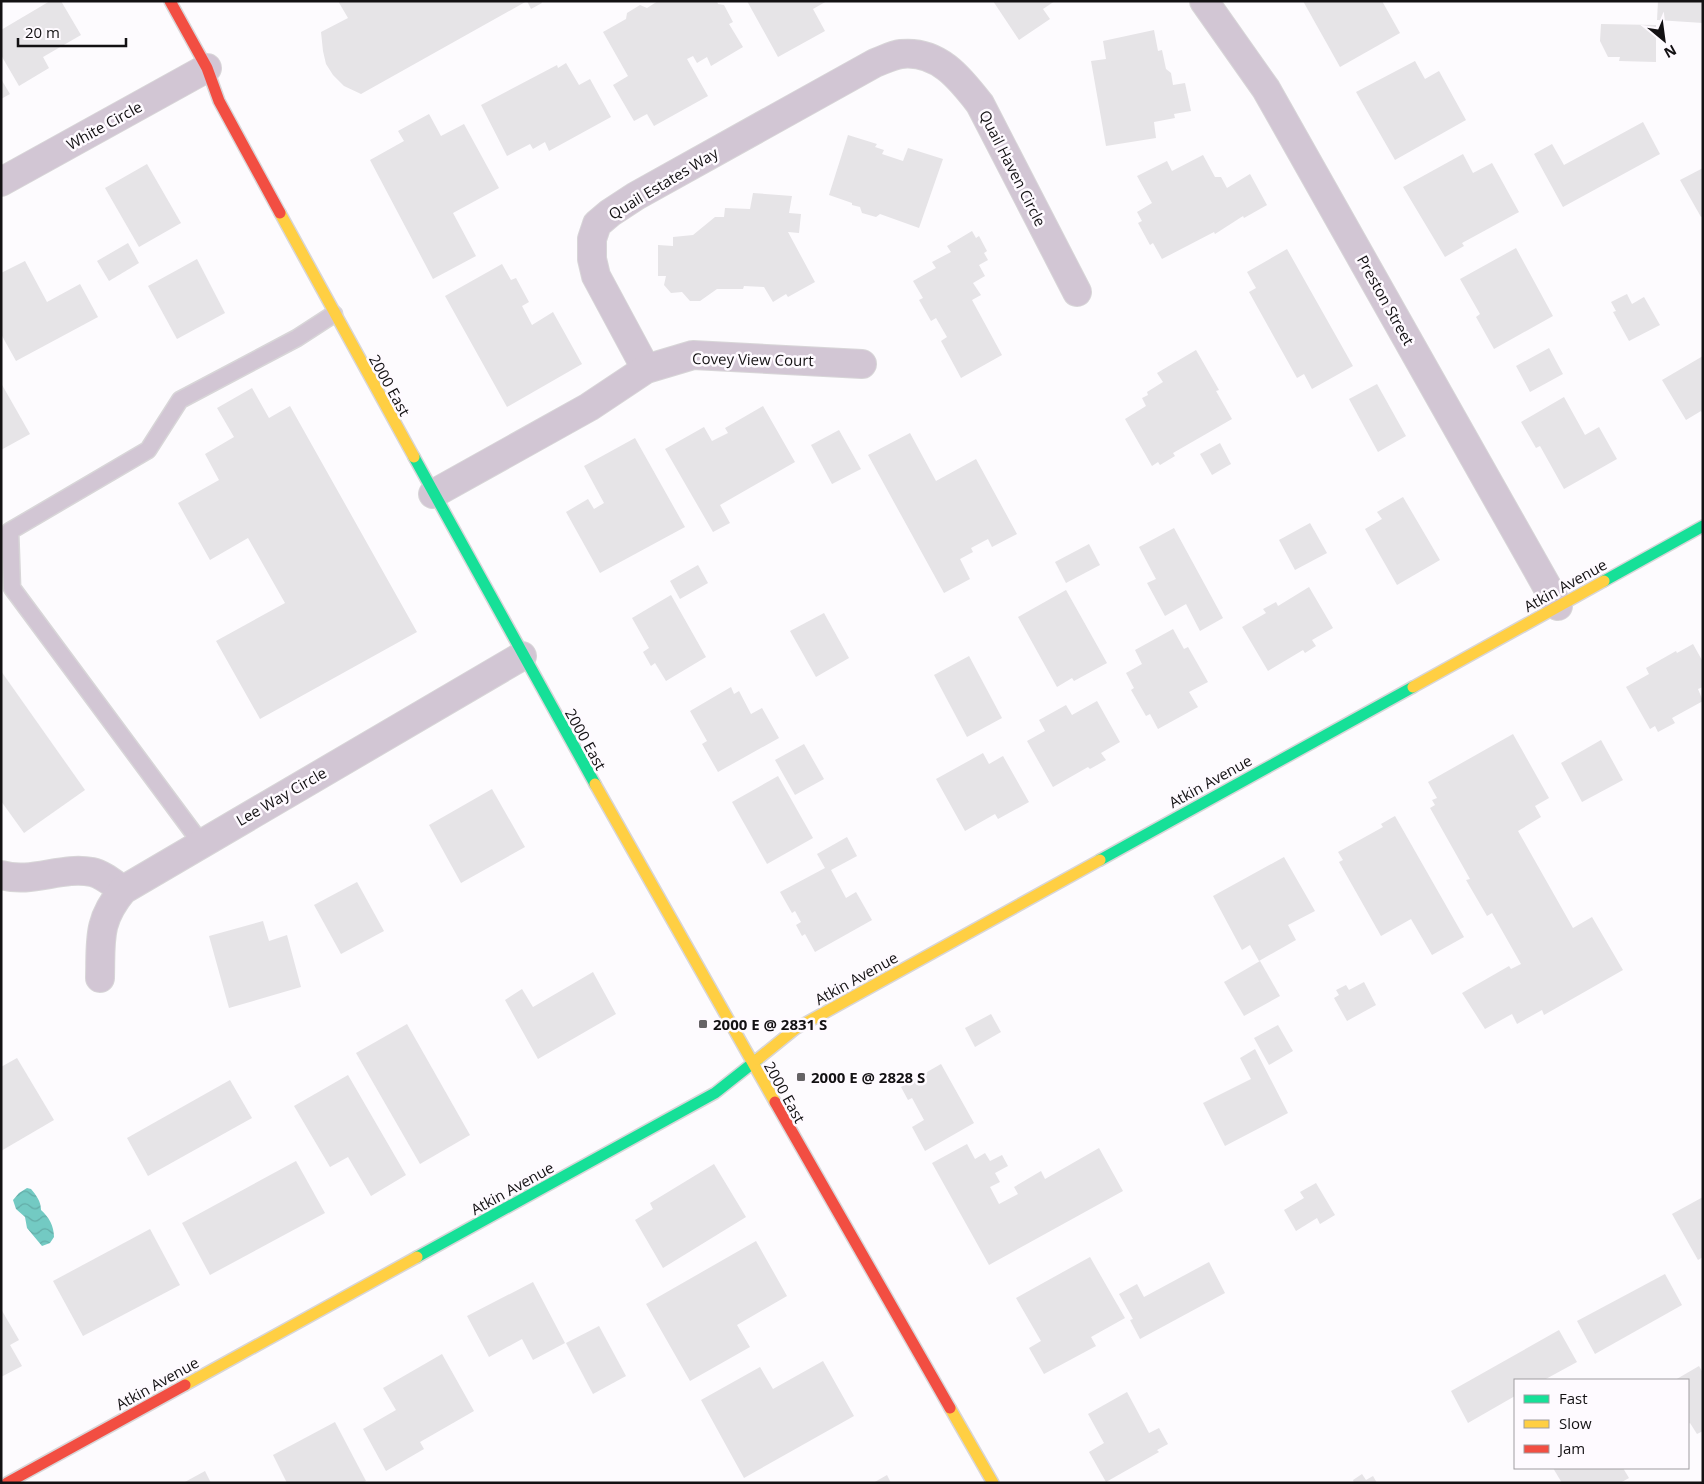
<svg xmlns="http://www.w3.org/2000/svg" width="1704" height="1484" viewBox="0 0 1704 1484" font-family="'Open Sans',sans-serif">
<defs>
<pattern id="water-waves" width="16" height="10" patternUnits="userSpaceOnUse" patternTransform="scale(1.25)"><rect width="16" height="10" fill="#73cac3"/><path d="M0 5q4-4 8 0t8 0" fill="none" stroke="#63aca7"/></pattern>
</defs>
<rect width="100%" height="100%" fill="#fdfbfe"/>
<path fill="url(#water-waves)" d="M 27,1188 L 31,1189 C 36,1195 41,1201 41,1210 C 49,1217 54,1226 54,1237 L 50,1243 L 42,1246 L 27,1228 L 25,1217 L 16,1209 L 13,1200 L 19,1193 Z"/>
<g fill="#e6e4e7">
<path d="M 50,1 L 61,1 L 81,35 L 43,57 L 49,68 L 19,86 L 1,55 L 1,30 Z"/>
<path d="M 338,1 L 541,1 L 542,3 L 531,9 L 527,1 L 361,94 L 344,86 L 333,75 L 326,64 L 323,51 L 321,32 L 348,18 Z"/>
<path d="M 658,1 L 717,1 L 718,4 L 724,5 L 733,22 L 729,24 L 743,47 L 711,66 L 707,57 L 697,63 L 693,56 L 687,59 L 708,96 L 654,126 L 647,114 L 634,121 L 613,85 L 628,76 L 603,32 L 626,19 L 627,13 L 640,5 L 647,8 Z"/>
<path d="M 747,1 L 827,1 L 813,9 L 825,31 L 778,57 Z"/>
<path d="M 993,1 L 1055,1 L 1043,9 L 1050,19 L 1019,40 Z"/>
<path d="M 1303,1 L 1382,1 L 1400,33 L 1340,67 Z"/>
<path d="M 1658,1 L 1703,1 L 1703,23 L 1657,20 Z"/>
<path d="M 1601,24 L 1656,25 L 1656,62 L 1619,61 L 1620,57 L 1608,57 L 1600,41 Z"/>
<path d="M 1154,30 L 1158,51 L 1162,50 L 1166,69 L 1171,73 L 1173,85 L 1185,83 L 1191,111 L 1174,114 L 1175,118 L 1154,122 L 1156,138 L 1106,146 L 1091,61 L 1106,59 L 1103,41 Z"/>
<path d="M 1415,61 L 1425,79 L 1439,71 L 1466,120 L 1395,160 L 1356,92 Z"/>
<path d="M 566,63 L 579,85 L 590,79 L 611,117 L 549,151 L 545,142 L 533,149 L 530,144 L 507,156 L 481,105 L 557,65 L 558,68 Z"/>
<path d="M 1,79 L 10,94 L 1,99 Z"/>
<path d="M 429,114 L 441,136 L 464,124 L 499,188 L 453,213 L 476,256 L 433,279 L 370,160 L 404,141 L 398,131 Z"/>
<path d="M 1643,122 L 1660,154 L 1563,207 L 1534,154 L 1552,144 L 1564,165 Z"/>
<path d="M 848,135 L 877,144 L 875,147 L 884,150 L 882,154 L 903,161 L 908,148 L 943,159 L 919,228 L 880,214 L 876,217 L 862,213 L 860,207 L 852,205 L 852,203 L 829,195 Z"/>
<path d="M 1463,154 L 1473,173 L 1492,163 L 1519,212 L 1462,243 L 1464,246 L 1445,257 L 1403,187 Z"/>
<path d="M 1203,155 L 1215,177 L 1221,177 L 1227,188 L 1250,174 L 1267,205 L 1244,218 L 1243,216 L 1215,234 L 1214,232 L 1162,259 L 1153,243 L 1150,245 L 1138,223 L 1142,221 L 1137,212 L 1152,203 L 1137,176 L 1167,161 L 1172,171 Z"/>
<path d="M 147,164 L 181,223 L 139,247 L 105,188 Z"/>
<path d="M 1703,168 L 1703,216 L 1701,217 L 1680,180 Z"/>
<path d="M 753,193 L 792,196 L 789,213 L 801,214 L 799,233 L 788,232 L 815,282 L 788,297 L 786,294 L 773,302 L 764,287 L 744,286 L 743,289 L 717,289 L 700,301 L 690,301 L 682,292 L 671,293 L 664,285 L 666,276 L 658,276 L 658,245 L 673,246 L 673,237 L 693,235 L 715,217 L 724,217 L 725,208 L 750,209 Z"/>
<path d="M 972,231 L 976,238 L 979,236 L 987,251 L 984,253 L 988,260 L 979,265 L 985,276 L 973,283 L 981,295 L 972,300 L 1002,355 L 961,378 L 941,341 L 947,337 L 936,318 L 931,321 L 919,300 L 923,298 L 913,281 L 936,268 L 932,262 L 951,252 L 947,246 Z"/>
<path d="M 128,243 L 139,263 L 109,281 L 97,261 Z"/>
<path d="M 1516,248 L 1553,316 L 1494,349 L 1476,317 L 1480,314 L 1460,279 Z"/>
<path d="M 1287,249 L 1353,366 L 1312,389 L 1304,374 L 1297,378 L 1249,292 L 1256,288 L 1247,272 Z"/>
<path d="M 197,259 L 225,313 L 177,339 L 148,286 Z"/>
<path d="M 25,261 L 47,302 L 80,284 L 98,317 L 16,361 L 1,334 L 1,273 Z"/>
<path d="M 502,264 L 511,280 L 516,278 L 529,302 L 522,306 L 532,325 L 553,312 L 582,364 L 507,407 L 445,296 Z"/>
<path d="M 1627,294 L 1632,304 L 1644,297 L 1660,325 L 1629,341 L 1613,312 L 1616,311 L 1611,302 Z"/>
<path d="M 1549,348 L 1563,374 L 1530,392 L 1516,366 Z"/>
<path d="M 1196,350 L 1219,390 L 1216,391 L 1232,419 L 1173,453 L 1175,456 L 1160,465 L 1158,462 L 1152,466 L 1125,419 L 1146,406 L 1142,398 L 1148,395 L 1147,392 L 1163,382 L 1157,373 Z"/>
<path d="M 1703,356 L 1703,414 L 1701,411 L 1686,420 L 1662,380 Z"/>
<path d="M 1,383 L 30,434 L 1,450 Z"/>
<path d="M 1377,384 L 1406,436 L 1378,452 L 1349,399 Z"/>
<path d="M 252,388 L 269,418 L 290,406 L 417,632 L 260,719 L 216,641 L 285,603 L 248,538 L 210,560 L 178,503 L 219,480 L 205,454 L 234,437 L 217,408 Z"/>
<path d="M 1564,397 L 1585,435 L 1599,427 L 1617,459 L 1564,489 L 1540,446 L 1536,448 L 1521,422 Z"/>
<path d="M 763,406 L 795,462 L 720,505 L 730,523 L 713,532 L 665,449 L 704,427 L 712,441 L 728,433 L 725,428 Z"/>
<path d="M 839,430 L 861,469 L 832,484 L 811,445 Z"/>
<path d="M 910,433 L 936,481 L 976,459 L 1017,534 L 992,547 L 988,539 L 971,548 L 973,552 L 960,559 L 970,579 L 944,593 L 868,455 Z"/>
<path d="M 635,438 L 685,527 L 600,573 L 566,512 L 588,499 L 594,509 L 604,503 L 584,466 Z"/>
<path d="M 1220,443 L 1231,464 L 1212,475 L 1200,454 Z"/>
<path d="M 1403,497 L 1440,560 L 1397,585 L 1365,529 L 1382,519 L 1377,512 Z"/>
<path d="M 1310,523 L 1327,553 L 1295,570 L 1279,540 Z"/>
<path d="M 1174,528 L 1223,618 L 1200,631 L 1186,604 L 1165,616 L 1147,583 L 1156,579 L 1139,547 Z"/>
<path d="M 1089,544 L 1100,565 L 1066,583 L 1055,562 Z"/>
<path d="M 698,565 L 708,583 L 680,599 L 670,581 Z"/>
<path d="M 1309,587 L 1333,628 L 1312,640 L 1316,646 L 1305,653 L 1303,650 L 1268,671 L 1242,627 L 1266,613 L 1263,609 L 1276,602 L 1278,606 Z"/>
<path d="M 1066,590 L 1107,663 L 1074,681 L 1072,678 L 1057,687 L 1018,617 Z"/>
<path d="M 671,595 L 706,657 L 666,681 L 655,663 L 651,666 L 643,652 L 649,648 L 632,618 Z"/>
<path d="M 824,613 L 849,658 L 816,677 L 790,631 Z"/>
<path d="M 1173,629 L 1184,649 L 1188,647 L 1208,682 L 1189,692 L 1198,707 L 1158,729 L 1150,714 L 1146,716 L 1131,690 L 1134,688 L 1126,673 L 1142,664 L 1135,650 Z"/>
<path d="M 1693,644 L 1703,662 L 1703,687 L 1698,689 L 1703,701 L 1672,718 L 1675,723 L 1658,732 L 1655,726 L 1650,729 L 1626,687 L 1649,674 L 1646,668 L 1676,651 L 1677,653 Z"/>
<path d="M 969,656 L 1002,718 L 967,737 L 934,675 Z"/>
<path d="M 1,671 L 85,790 L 24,833 L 1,801 Z"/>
<path d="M 731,687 L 734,694 L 739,691 L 751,714 L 762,708 L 779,738 L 718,772 L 702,744 L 707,741 L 690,711 Z"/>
<path d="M 1097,701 L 1120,742 L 1101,753 L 1106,760 L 1090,769 L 1088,767 L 1053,787 L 1027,741 L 1045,731 L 1039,720 L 1066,705 L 1072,715 Z"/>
<path d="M 1513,734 L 1549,798 L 1535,806 L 1541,817 L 1518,831 L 1573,928 L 1592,917 L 1623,970 L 1544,1015 L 1542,1010 L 1517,1024 L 1512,1014 L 1485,1029 L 1462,993 L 1509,966 L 1511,969 L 1521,964 L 1492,913 L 1487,916 L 1466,880 L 1470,879 L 1430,808 L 1435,805 L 1432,800 L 1437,798 L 1428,782 Z"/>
<path d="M 1601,740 L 1623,780 L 1582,802 L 1561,763 Z"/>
<path d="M 804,744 L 824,779 L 795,795 L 775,760 Z"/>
<path d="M 983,753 L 989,764 L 1003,756 L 1029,802 L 998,819 L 995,814 L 965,831 L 936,779 Z"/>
<path d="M 778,776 L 813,838 L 767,864 L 732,802 Z"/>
<path d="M 492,789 L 525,847 L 461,883 L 429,825 Z"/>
<path d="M 1395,816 L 1464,937 L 1432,955 L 1411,919 L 1381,936 L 1339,862 L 1343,860 L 1338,852 L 1383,827 L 1381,824 Z"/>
<path d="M 847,837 L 857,856 L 831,870 L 846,898 L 856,892 L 872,920 L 815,952 L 805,934 L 802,936 L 796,925 L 801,922 L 795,911 L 792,913 L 780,892 L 825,868 L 817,854 Z"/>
<path d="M 1284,857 L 1315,911 L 1288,925 L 1296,940 L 1259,961 L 1250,945 L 1242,950 L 1213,896 Z"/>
<path d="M 357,882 L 384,931 L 341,954 L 314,905 Z"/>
<path d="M 263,921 L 269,941 L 287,935 L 301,987 L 229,1008 L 209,936 Z"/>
<path d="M 1260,961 L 1280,996 L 1244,1016 L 1224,982 Z"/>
<path d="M 593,972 L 616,1014 L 538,1059 L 505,1000 L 522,989 L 533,1007 Z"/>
<path d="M 1364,982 L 1376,1005 L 1347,1021 L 1334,998 L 1339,995 L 1336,990 L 1346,985 L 1349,990 Z"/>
<path d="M 991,1014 L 1001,1032 L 975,1047 L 965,1028 Z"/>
<path d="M 407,1024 L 470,1135 L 420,1164 L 356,1053 Z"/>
<path d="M 1278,1025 L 1293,1051 L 1269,1065 L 1254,1038 Z"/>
<path d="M 1255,1049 L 1288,1113 L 1225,1146 L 1203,1103 L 1251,1079 L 1240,1058 Z"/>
<path d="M 17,1058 L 54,1120 L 1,1151 L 1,1067 Z"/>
<path d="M 941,1064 L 974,1123 L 925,1151 L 912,1127 L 924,1120 L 912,1098 L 908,1100 L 901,1087 Z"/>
<path d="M 348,1075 L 406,1175 L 371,1196 L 348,1157 L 330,1167 L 294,1106 Z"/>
<path d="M 230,1080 L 252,1118 L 148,1176 L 127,1138 Z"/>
<path d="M 967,1144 L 975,1159 L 985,1153 L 990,1161 L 1002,1155 L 1008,1166 L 995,1173 L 1000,1182 L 990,1187 L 999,1204 L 1018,1194 L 1014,1187 L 1041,1171 L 1045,1179 L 1099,1148 L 1123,1191 L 989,1265 L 932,1163 Z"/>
<path d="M 296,1161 L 325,1213 L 210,1275 L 182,1223 Z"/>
<path d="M 714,1164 L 746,1217 L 663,1268 L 635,1220 L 653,1209 L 650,1203 Z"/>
<path d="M 1316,1183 L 1335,1215 L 1320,1224 L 1317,1218 L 1296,1231 L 1284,1210 L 1304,1198 L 1300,1192 Z"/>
<path d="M 1703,1197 L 1703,1257 L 1698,1260 L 1672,1214 Z"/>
<path d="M 150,1229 L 180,1285 L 83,1336 L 53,1281 Z"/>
<path d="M 756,1241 L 787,1296 L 737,1325 L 750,1347 L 690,1381 L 646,1304 Z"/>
<path d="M 1090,1257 L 1125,1318 L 1091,1337 L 1096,1346 L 1044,1374 L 1029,1348 L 1041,1341 L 1016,1298 Z"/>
<path d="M 1209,1262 L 1225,1293 L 1140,1339 L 1130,1320 L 1133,1319 L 1119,1294 L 1137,1284 L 1144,1297 Z"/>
<path d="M 1665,1274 L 1682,1305 L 1595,1354 L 1577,1321 Z"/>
<path d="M 533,1282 L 565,1343 L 533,1360 L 522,1339 L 489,1357 L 467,1316 Z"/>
<path d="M 1,1309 L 19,1340 L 10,1345 L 22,1366 L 1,1377 Z"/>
<path d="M 599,1326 L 626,1376 L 593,1394 L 566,1343 Z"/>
<path d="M 1559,1330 L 1577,1362 L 1544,1380 L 1515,1380 L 1515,1396 L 1468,1423 L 1451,1391 Z"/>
<path d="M 442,1354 L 474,1411 L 420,1442 L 424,1449 L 386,1471 L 363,1429 L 396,1410 L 383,1388 Z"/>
<path d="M 823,1361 L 854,1416 L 744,1478 L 701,1400 L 760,1367 L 773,1389 Z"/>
<path d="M 1699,1366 L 1703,1373 L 1703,1431 L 1697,1434 L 1690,1423 L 1688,1424 L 1688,1380 L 1675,1380 Z"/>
<path d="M 1127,1392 L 1149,1433 L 1159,1428 L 1168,1444 L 1157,1450 L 1159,1452 L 1106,1482 L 1089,1452 L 1104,1443 L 1088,1414 Z"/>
<path d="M 335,1422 L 366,1481 L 362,1483 L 287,1483 L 273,1455 Z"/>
<path d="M 1553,1468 L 1623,1468 L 1629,1478 L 1620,1483 L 1562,1483 Z"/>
<path d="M 205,1471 L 211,1483 L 183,1483 Z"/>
<path d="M 1362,1474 L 1366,1480 L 1373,1476 L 1377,1483 L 1354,1483 L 1353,1480 Z"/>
<path d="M 887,1475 L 891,1483 L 873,1483 Z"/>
</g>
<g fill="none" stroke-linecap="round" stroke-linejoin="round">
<g stroke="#d8d6d8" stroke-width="19">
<path id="lane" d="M 201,843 L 12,588 L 10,531 L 148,450 L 180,400 L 297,338 L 334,314"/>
</g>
<g stroke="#d8d6d8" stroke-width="30">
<g id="street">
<path d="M 1204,1 L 1266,89 L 1558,606"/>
<path d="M 1,182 L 207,68"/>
<path d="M 646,369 L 596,276 L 592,259 L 592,239 L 597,224 L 610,213 L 636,196 L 875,63 C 883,60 893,55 901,54 C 938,50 960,78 980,104 L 1077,292"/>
<path d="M 433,494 L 589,407 L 646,369 L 693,355 L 862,364"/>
<path d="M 1,875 C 32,884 61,866 92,872 C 102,874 114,884 123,890"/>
<path d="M 100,978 C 101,940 97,921 123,890 L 522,656"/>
</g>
</g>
<g stroke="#d8d6d8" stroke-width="14">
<g id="fast">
<path d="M 414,457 L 595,784"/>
<path d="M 1604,581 L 1703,526"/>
<path d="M 1100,860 L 1413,687"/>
<path d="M 417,1257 L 715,1093 L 758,1059"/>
</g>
</g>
<g stroke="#d8d6d8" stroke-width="14">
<g id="slow">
<path d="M 280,213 L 414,457"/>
<path d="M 1413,687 L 1604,581"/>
<path d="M 595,784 L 775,1102"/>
<path d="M 758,1059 L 795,1029 L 1100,860"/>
<path d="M 185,1385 L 417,1257"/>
<path d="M 950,1408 L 993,1483"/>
</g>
</g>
<g stroke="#d8d6d8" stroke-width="14">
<g id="jam">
<path d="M 170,1 L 207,68 L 219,101 L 280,213"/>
<path d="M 775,1102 L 950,1408"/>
<path d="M 7,1483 L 185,1385"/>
</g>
</g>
<use href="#lane" stroke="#d2c6d4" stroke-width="16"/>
<use href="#street" stroke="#d2c6d4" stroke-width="28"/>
<use href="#fast" stroke="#16e098" stroke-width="11"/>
<use href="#slow" stroke="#ffcf43" stroke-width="11"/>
<use href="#jam" stroke="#f24e42" stroke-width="11"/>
</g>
<g fill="#656365" stroke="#fefaff" stroke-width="2">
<rect x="698" y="1019" width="10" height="10" rx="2.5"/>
<rect x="796" y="1072" width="10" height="10" rx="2.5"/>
</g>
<g text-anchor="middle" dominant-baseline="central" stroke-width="5" stroke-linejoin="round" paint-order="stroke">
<g font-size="15" fill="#131113" stroke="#fefaff">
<text transform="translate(104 125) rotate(-29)">White Circle</text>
<text transform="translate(1013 168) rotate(63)">Quail Haven Circle</text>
<text transform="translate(663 183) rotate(-31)">Quail Estates Way</text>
<text transform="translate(1386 300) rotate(61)">Preston Street</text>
<text transform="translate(753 359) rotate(1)">Covey View Court</text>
<text transform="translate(390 385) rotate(61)">2000 East</text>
<text transform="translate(1565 585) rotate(-29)">Atkin Avenue</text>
<text transform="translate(586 739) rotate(61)">2000 East</text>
<text transform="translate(1210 781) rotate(-29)">Atkin Avenue</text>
<text transform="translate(281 796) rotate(-30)">Lee Way Circle</text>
<text transform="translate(856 978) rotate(-29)">Atkin Avenue</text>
<text transform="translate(785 1092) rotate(61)">2000 East</text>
<text transform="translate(512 1188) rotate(-29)">Atkin Avenue</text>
<text transform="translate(157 1383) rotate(-29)">Atkin Avenue</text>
</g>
<g font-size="15" font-weight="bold" fill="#131113" stroke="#fefaff" text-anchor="start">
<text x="713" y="1024">2000 E @ 2831 S</text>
<text x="811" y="1077">2000 E @ 2828 S</text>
</g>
</g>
<rect width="1704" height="1484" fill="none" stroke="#131113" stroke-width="5"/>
<rect x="1514" y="1379" width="175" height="90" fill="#fefaff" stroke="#a09da1"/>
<rect x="1524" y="1395" width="25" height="8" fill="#16e098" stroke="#a09da1"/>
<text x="1559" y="1404" font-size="15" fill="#131113">Fast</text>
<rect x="1524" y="1420" width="25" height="8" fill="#ffcf43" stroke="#a09da1"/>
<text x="1559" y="1429" font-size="15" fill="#131113">Slow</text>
<rect x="1524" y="1445" width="25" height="8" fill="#f24e42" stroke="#a09da1"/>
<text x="1559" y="1454" font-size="15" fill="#131113">Jam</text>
<g transform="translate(1664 40) rotate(151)" stroke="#fefaff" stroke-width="4" paint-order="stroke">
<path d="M0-4L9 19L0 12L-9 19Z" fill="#131113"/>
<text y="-8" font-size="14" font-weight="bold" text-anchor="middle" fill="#131113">N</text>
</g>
<path d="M18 38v8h108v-8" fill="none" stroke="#131113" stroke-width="2.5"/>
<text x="25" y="38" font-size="15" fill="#131113" stroke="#fefaff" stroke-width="4" paint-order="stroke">20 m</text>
</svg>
